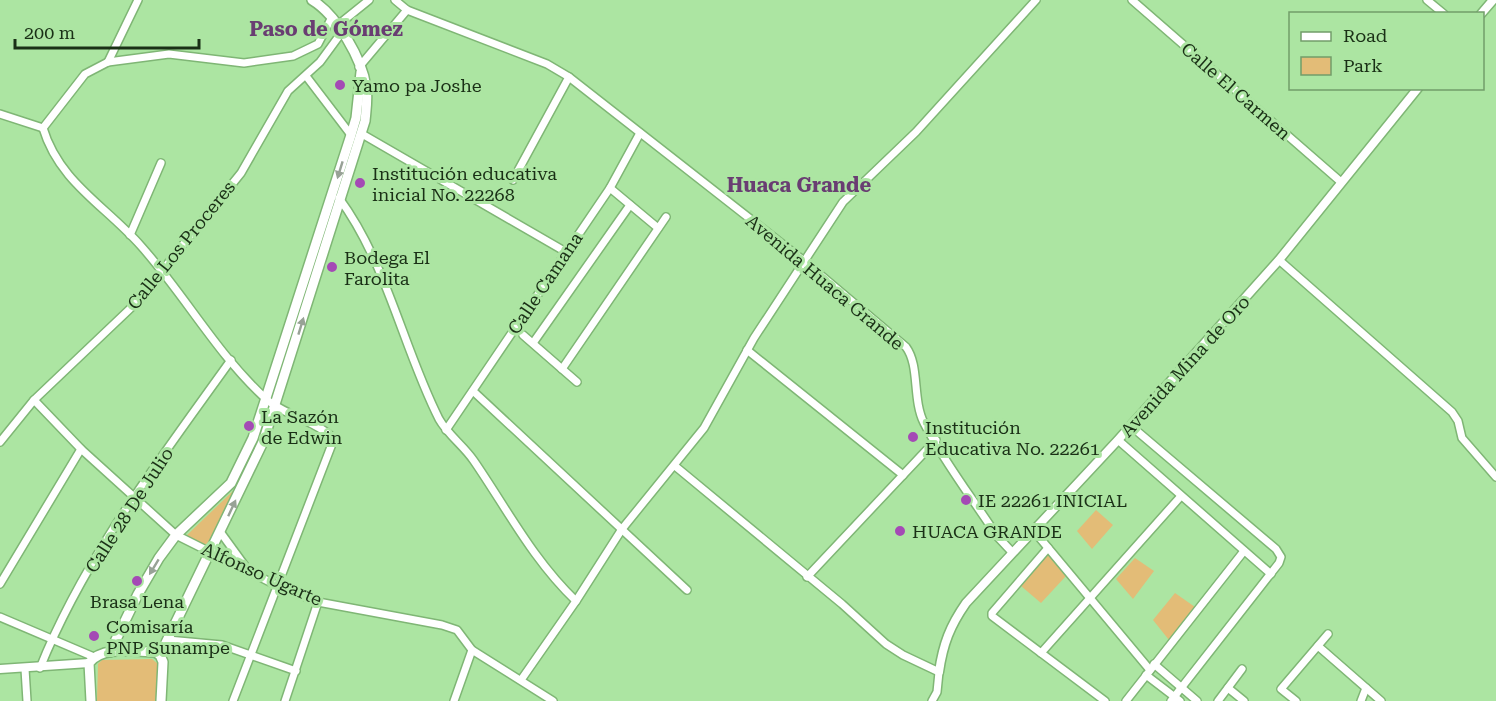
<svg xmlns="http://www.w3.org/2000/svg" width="1496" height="701" viewBox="0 0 1496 701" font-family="'Roboto Serif',serif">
<rect width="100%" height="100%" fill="#ace5a2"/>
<g fill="#e3bc77">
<path d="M 235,489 L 208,546 L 186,536 Z"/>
<path d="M 1096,510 L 1113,525 L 1092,549 L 1077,531 Z"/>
<path d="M 1048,554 L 1066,576 L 1041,603 L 1021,586 Z"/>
<path d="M 1135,558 L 1154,571 L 1133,599 L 1116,579 Z"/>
<path d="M 1175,593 L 1195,607 L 1169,640 L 1153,620 Z"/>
<path d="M 152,659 L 158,664 L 158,701 L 97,701 L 98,664 L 102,660 Z"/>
</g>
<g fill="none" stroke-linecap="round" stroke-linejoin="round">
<g stroke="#7fb675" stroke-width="10">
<g id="minor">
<path d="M 395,0 L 407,10 L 547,64 L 569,77 L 804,261 L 906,347 C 920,366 912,399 924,423 C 944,462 973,499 997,536 L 1011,551"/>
<path d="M 1132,0 L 1341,182"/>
<path d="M 1427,0 L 1444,14"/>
<path d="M 338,25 L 369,0"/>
<path d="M 108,62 L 138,0"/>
<path d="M 359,67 L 407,10"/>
<path d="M 306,76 L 351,135"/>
<path d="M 0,114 L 43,128"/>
<path d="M 362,134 L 566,252"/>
<path d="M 513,180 L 569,77"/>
<path d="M 610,188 L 658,228"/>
<path d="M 339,198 C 387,263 403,348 439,419 C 448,435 464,446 474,461 C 507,509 533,560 576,601"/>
<path d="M 130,235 L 161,163"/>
<path d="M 1279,260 L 1452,412 L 1458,421 L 1462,438 L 1496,477"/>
<path d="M 523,335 L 577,382"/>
<path d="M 533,343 L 630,205"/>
<path d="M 747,350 L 903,475"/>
<path d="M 562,369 L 666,217"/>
<path d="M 473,391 L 687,590"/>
<path d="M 34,400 L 81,449 L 176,535 L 278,586 L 318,602 L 442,625 L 457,630 L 472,650 L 553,701"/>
<path d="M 1131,426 L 1276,549 L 1281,557 L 1279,563 L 1171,701"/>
<path d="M 446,430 L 610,188 L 640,133"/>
<path d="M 1118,440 L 1271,574"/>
<path d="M 0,442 L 34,400 L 135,304 L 241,173 L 288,91 L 320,62 L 342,32"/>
<path d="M 675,466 L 842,604 L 886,644 L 903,655 L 939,672 L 937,692 L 932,701"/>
<path d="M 1034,531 L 1150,670"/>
<path d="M 221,533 L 245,566"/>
<path d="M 1048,548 L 992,613 L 992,616 L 1105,701"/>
<path d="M 807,577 L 936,440"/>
<path d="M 0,584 L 81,449"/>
<path d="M 0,617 L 94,657"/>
<path d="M 168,640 L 222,645 L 296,671"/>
<path d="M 1318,646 L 1381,701"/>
<path d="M 1041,653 L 1181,496"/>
<path d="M 1154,664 L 1197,701"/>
<path d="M 40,668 C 85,556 161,458 231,360"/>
<path d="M 25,669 L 27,701"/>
<path d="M 1146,675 L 1180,701"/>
<path d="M 521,680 L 576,601 L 622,529 L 704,428 L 754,338 L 843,202 L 916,132 L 1036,0"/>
<path d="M 1228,688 L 1244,701"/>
<path d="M 233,701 L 332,444 L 332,437 C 314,420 283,415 265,398 C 217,354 184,294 141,246 C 106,206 59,182 43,128 L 85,74 L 108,62 L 169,54 L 244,63 L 293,56 L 318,44 L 332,17"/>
<path d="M 285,701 L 318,602"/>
<path d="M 454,701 L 472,650"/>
<path d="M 1126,701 L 1244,551"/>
<path d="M 1218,701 L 1242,669"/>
<path d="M 1296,701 L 1281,689 L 1328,634"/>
<path d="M 1361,701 L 1366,688"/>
</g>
</g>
<g stroke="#7fb675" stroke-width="11">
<g id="tertiary">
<path d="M 1481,14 L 1493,0"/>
<path d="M 0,669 L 89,663"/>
<path d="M 939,672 C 943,644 950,626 966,603 L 1118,440 L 1279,260 L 1418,88"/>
</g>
</g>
<g stroke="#7fb675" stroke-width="12">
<g id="secondary">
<path d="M 110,652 L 138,594 L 159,558 L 176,535 L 231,483 L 253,438 L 351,135 L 356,118 L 361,72"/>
<path d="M 160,655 L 263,442 L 365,121 C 366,110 368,98 366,87 C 362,59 337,15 312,0"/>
<path d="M 91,701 L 89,663 C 103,645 135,652 155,652 L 160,655 L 163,662 L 161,701"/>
</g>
</g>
<use href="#minor" stroke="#fff" stroke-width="7"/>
<use href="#tertiary" stroke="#fff" stroke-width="8"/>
<use href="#secondary" stroke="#fff" stroke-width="9"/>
</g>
<defs><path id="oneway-solid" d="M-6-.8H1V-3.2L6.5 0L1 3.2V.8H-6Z" transform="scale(1.5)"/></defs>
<g fill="#98a296">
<use href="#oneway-solid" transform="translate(340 170) rotate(107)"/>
<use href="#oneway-solid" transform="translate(301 326) rotate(-73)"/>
<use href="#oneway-solid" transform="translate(232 508) rotate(-65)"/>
<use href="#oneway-solid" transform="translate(154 567) rotate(121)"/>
</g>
<g fill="#a44ab5" stroke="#ace5a2" stroke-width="2">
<circle cx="340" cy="85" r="6"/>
<circle cx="360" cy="183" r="6"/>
<circle cx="332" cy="267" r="6"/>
<circle cx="249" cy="426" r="6"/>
<circle cx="913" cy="437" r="6"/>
<circle cx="966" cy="500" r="6"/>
<circle cx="900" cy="531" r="6"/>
<circle cx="137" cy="581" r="6"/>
<circle cx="94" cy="636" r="6"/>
</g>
<g text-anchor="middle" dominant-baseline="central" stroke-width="6" stroke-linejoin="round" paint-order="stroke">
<g font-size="18" fill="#1a3016" stroke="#ace5a2" text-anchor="start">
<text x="352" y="85">Yamo pa Joshe</text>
<text x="372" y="173">Institución educativa<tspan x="372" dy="21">inicial No. 22268</tspan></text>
<text x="344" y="257">Bodega El<tspan x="344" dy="21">Farolita</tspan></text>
<text x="261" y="416">La Sazón<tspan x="261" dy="21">de Edwin</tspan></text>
<text x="925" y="427">Institución<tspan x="925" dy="21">Educativa No. 22261</tspan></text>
<text x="978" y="500">IE 22261 INICIAL</text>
<text x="912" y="531">HUACA GRANDE</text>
<text x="137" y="601" text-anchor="middle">Brasa Lena</text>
<text x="106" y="626">Comisaría<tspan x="106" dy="21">PNP Sunampe</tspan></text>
</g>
<g font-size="18" fill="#1a3016" stroke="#ace5a2">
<text transform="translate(1236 91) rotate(41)">Calle El Carmen</text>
<text transform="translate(181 245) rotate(-51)">Calle Los Proceres</text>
<text transform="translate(825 282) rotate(40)">Avenida Huaca Grande</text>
<text transform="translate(545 283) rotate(-56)">Calle Camana</text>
<text transform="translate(1185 366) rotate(-48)">Avenida Mina de Oro</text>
<text transform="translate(129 510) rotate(-57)">Calle 28 De Julio</text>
<text transform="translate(262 574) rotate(24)">Alfonso Ugarte</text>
</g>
<g font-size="20" font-weight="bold" fill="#693d72" stroke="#ace5a2">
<text x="326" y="29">Paso de Gómez</text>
<text x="799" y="185">Huaca Grande</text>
</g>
</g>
<rect x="1289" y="12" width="195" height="78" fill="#ace5a2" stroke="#729d6a" stroke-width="1.5"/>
<rect x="1301" y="32" width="30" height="9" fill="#ffffff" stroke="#729d6a" stroke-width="1.5"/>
<text x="1343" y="42" font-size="18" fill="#1a3016">Road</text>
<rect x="1301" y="57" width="30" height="18" fill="#e3bc77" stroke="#729d6a" stroke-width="1.5"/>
<text x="1343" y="72" font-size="18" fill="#1a3016">Park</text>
<path d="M15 39v9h184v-9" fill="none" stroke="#1a3016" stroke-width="3"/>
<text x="24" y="39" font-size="18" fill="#1a3016" stroke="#ace5a2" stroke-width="4.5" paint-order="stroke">200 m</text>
</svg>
